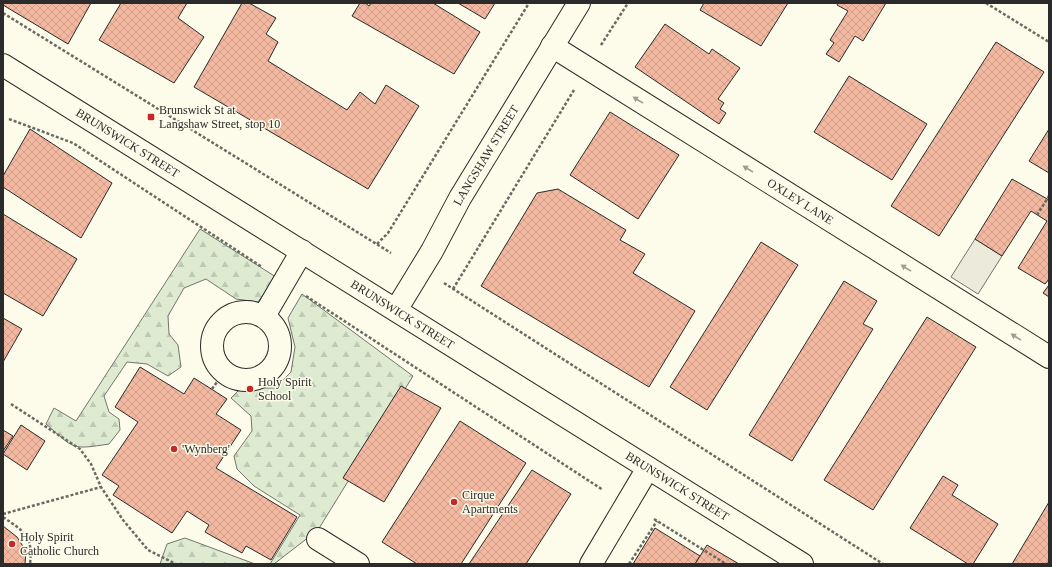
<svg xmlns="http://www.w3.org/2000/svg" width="1052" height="567" viewBox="0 0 1052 567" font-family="'Times New Roman',serif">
<defs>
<pattern id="forest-firs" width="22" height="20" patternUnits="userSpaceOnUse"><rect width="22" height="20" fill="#deebd1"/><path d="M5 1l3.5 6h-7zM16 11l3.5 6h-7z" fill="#bfcab4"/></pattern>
<pattern id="building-cross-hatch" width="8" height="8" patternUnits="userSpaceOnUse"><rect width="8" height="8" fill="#f2b8a0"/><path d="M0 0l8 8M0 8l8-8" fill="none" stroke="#d09e8a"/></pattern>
</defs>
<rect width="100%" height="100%" fill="#fdfbea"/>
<g fill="url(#forest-firs)" stroke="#74746e">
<path d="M 200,229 L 276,277 L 258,302 L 236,299 L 206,279 L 184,288 L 168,316 L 169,334 L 178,345 L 181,367 L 168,376 L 147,364 L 127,362 L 104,396 L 109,412 L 119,419 L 120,430 L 109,444 C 70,450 75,449 46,424 L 54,408 L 76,421 Z"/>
<path d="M 302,294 L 413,376 L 318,530 L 274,564 L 270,564 L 300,515 L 254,486 L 237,469 L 234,456 L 252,431 L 251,416 L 231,398 L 241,388 L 275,388 L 291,372 L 295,347 L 288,318 Z"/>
<path d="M 185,538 L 255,564 L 160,564 L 167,544 Z"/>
</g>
<path fill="#eceadb" stroke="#74746e" d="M 975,239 L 1002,256 L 978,294 L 951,277 Z"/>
<g fill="url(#building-cross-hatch)" stroke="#2b2b2b">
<path d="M 3,3 L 91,3 L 68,44 L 3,5 Z"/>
<path d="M 121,3 L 187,3 L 178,18 L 204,37 L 174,83 L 99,40 Z"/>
<path d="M 242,3 L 249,3 L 276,18 L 266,34 L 278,42 L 268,61 L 347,110 L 360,92 L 375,104 L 386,85 L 419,106 L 368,189 L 194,87 Z"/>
<path d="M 360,3 L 365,3 L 369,6 L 371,3 L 433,3 L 480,32 L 454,74 L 352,16 Z"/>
<path d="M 458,3 L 495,3 L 485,19 Z"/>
<path d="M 704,3 L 788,3 L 761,46 L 700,10 Z"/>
<path d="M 838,3 L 886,3 L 863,41 L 855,36 L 839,62 L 826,54 L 834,43 L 830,40 L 848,11 L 837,5 Z"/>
<path d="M 665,24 L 709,54 L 712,49 L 740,68 L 718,99 L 724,103 L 720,109 L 726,113 L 719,124 L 635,67 Z"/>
<path d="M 996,42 L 1044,72 L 939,236 L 891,206 Z"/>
<path d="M 849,76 L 927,124 L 892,180 L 814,132 Z"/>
<path d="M 610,112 L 679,155 L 638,219 L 570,175 Z"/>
<path d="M 30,129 L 112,183 L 81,238 L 3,187 L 3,176 Z"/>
<path d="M 1049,129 L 1049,173 L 1029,161 Z"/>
<path d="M 1012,179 L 1049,200 L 1049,279 L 1045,284 L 1018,268 L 1047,221 L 1031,211 L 1002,256 L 975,239 Z"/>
<path d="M 558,189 L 626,230 L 620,240 L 645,254 L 633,273 L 695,311 L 649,387 L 481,286 L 537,193 Z"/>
<path d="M 3,214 L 77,259 L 43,316 L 3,293 Z"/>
<path d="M 761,242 L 798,265 L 707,410 L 670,387 Z"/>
<path d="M 844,281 L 877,301 L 863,324 L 873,329 L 792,461 L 749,435 Z"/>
<path d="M 1049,285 L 1049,297 L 1043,293 Z"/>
<path d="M 927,317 L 976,347 L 873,510 L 824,480 Z"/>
<path d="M 3,318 L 22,329 L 3,362 Z"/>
<path d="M 140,367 L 184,394 L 194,378 L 227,399 L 216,414 L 241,430 L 216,468 L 297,517 L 271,560 L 246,546 L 242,553 L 205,532 L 209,525 L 187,511 L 172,533 L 113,495 L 119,486 L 102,475 L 138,422 L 115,407 Z"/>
<path d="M 401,386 L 441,408 L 384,502 L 343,478 Z"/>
<path d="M 460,421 L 526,463 L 461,564 L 417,564 L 382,542 Z"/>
<path d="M 21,425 L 45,441 L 27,470 L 3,454 Z"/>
<path d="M 3,430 L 13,436 L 3,451 Z"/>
<path d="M 532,470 L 571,494 L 526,564 L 469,564 Z"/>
<path d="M 943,476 L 958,485 L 952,495 L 998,524 L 973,564 L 968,564 L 910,528 Z"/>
<path d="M 1049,502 L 1049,561 L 1047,564 L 1012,564 Z"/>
<path d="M 3,526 L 17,537 L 26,551 L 25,564 L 3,564 Z"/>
<path d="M 655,528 L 700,556 L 695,564 L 633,564 Z"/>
<path d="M 707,545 L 739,564 L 695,564 Z"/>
</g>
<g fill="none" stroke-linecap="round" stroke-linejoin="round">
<g stroke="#2b2b2b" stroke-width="24">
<g id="minor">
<path id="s1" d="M 552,46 L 1049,357"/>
<path id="s2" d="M 396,310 L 432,251 L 460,198 L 579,3"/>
<circle cx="246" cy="346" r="34"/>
<path d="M 264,316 L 302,251"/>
<path d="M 318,539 L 358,564"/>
<path d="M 591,564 L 648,468"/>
</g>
</g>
<g stroke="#2b2b2b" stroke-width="24">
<g id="major">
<path id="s3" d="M 3,65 L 802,564"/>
</g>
</g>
<g stroke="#6a6964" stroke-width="2.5" stroke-dasharray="3 2" stroke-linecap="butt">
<path d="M 986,3 L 1049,42"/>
<path d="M 3,13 L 391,253"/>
<path d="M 601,45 L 628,3"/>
<path d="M 9,119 L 73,143 L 262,267"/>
<path d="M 1037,215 L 1049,196"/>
<path d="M 377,244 L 388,233 L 529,3"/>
<path d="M 444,283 L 883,564"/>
<path d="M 453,289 L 574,90"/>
<path d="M 306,296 L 603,490"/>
<path d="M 212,389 L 224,372"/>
<path d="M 11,404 L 80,449 L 91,464 L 101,487 L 123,520 L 148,550 L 176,564"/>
<path d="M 3,514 L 101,487"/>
<path d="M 3,517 C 25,532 33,536 30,564"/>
<path d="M 654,519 L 726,564"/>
<path d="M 629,564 L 657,521"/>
</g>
<use href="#minor" stroke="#fdfbea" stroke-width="22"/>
<use href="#major" stroke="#fdfbea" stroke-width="22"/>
</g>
<defs><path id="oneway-solid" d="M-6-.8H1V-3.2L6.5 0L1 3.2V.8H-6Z"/></defs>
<g fill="#9e9d94">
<use href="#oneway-solid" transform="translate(638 100) rotate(-148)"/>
<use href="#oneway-solid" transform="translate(748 169) rotate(-148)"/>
<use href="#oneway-solid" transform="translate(906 268) rotate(-148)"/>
<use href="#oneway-solid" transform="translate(1016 337) rotate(-148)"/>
</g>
<g fill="#c62828" stroke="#fdfbea" stroke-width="1.5">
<rect x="147" y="113" width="8" height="8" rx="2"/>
<circle cx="250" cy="389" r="4"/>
<circle cx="174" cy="449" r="4"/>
<circle cx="454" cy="502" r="4"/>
<circle cx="12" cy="544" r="4"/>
</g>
<g text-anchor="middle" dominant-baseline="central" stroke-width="3" stroke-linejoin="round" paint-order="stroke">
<g font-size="12" fill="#2b2b2b" stroke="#fdfbea" text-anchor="start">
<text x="159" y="110">Brunswick St at<tspan x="159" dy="14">Langshaw Street, stop 10</tspan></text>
<text x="258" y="382">Holy Spirit<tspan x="258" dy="14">School</tspan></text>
<text x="182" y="449">'Wynberg'</text>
<text x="462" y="495">Cirque<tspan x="462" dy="14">Apartments</tspan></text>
<text x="20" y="537">Holy Spirit<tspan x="20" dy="14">Catholic Church</tspan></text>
</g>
<g font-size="12" fill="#2b2b2b" stroke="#fdfbea">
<text stroke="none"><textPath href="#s3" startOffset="147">BRUNSWICK STREET</textPath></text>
<text stroke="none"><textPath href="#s2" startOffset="179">LANGSHAW STREET</textPath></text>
<text stroke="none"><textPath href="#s1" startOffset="293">OXLEY LANE</textPath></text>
<text stroke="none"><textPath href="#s3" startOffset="471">BRUNSWICK STREET</textPath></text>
<text stroke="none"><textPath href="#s3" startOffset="795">BRUNSWICK STREET</textPath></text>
</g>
</g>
<rect width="1052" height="567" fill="none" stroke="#2b2b2b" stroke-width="8"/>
</svg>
